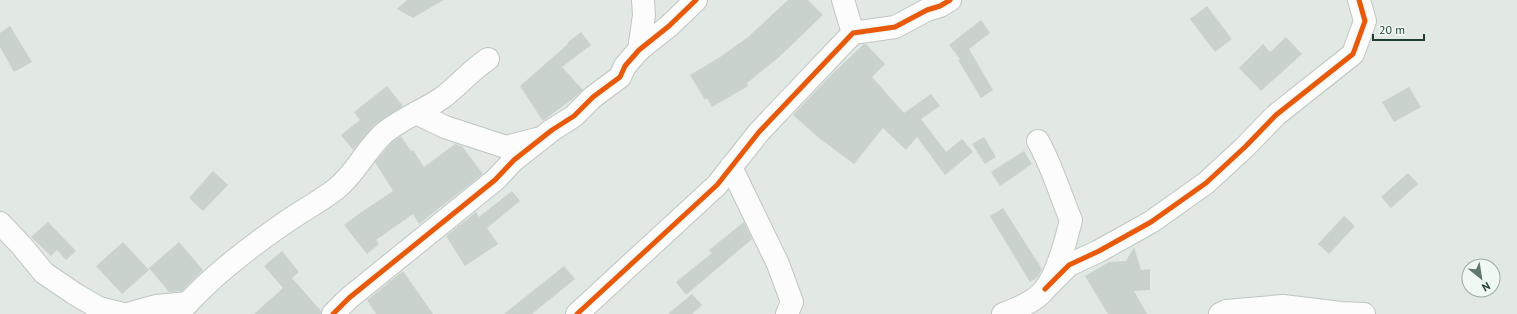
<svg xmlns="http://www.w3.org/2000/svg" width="1517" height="314" viewBox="0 0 1517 314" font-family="'PT Sans',sans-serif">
<rect width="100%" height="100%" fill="#e2e9e5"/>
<g fill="#cad2ce">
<path d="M 407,0 L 443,0 L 413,18 L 397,9 Z"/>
<path d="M 788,0 L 808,0 L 823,15 L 778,58 L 747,83 L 748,86 L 712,107 L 707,98 L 705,100 L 690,75 L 720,57 L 748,37 Z"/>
<path d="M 1207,6 L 1232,39 L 1215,52 L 1190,19 Z"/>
<path d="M 981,20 L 990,33 L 969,49 L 993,90 L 981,98 L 958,60 L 960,59 L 949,45 Z"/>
<path d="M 10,26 L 32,62 L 14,72 L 0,47 L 0,33 Z"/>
<path d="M 581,32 L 591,45 L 562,67 L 583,90 L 575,97 L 543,121 L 520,86 L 568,44 L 567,43 Z"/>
<path d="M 1286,37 L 1302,54 L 1261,91 L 1239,68 L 1263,44 L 1270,52 Z"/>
<path d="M 864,44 L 866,44 L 885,64 L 872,77 L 904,113 L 931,94 L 940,106 L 921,119 L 946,152 L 962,139 L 973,152 L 945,175 L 917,137 L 906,150 L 883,128 L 854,164 L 819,138 L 793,115 L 832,74 Z"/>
<path d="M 387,86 L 403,106 L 375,124 L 353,150 L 341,135 L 360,120 L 354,112 Z"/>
<path d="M 1409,87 L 1421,107 L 1394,122 L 1382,102 Z"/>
<path d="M 401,136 L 411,151 L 413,150 L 424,167 L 455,144 L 462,146 L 483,174 L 419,224 L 413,214 L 376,240 L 379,244 L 367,254 L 344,225 L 360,213 L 393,191 L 375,162 L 391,143 Z"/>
<path d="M 984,137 L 996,157 L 985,164 L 972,144 Z"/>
<path d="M 1024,151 L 1032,164 L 1000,186 L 991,172 Z"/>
<path d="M 213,171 L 228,185 L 203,211 L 189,198 Z"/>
<path d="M 1408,173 L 1418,184 L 1391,208 L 1381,197 Z"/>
<path d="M 512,191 L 520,201 L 487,228 L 498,244 L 465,266 L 446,236 L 476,212 L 479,217 Z"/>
<path d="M 1003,208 L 1042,269 L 1038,277 L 1030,282 L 990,216 Z"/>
<path d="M 1344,216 L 1355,226 L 1329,254 L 1318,244 Z"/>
<path d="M 48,222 L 76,251 L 66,260 L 57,250 L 51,256 L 31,237 Z"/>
<path d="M 744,222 L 752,239 L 686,295 L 676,282 L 712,253 L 709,250 Z"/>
<path d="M 123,242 L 149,270 L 122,294 L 96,266 Z"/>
<path d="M 179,242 L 203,270 L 182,291 L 169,292 L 149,268 Z"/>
<path d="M 1134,247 L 1141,270 L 1150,269 L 1150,290 L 1134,291 L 1147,314 L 1108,314 L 1085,276 L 1109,262 L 1126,261 Z"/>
<path d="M 282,251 L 299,272 L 292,278 L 321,311 L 321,314 L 254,314 L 283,288 L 264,266 Z"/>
<path d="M 564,266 L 575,279 L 532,314 L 504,314 Z"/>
<path d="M 403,271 L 433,314 L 376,314 L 367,300 Z"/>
<path d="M 692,294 L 702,305 L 692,314 L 668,314 Z"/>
</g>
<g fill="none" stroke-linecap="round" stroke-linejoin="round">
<g stroke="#bfc6c2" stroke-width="24">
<g id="minor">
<path d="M 843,0 L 853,33"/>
<path d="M 639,50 L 644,15 L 643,0"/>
<path d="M 416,113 L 445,127 L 506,147 L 537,139"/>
<path d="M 731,167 L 778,264 L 792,302 L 787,314"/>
<path d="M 0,223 L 21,245 L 44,273 L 75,294 L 99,308 L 123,314"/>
<path d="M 1045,289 L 1069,265 L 1099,251 L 1151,222 L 1206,183 L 1245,147 L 1276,115 L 1353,54 L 1365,21 L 1359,0"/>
<path d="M 127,314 L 156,306 L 188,303"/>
<path d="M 177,314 C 188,303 198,292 209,282 C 232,261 257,242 283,224 C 300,212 319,202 336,189 C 355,174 365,151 383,134 C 400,119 423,111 442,98 C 458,86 471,70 488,59"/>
<path d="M 333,314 L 349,298 L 495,180 L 514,160 L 552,130 L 574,116 L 593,97 L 620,77 L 625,66 L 639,50 L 669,26 L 696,0"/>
<path d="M 577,314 L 717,185 L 759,132 L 853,33 L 895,27 L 927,10 L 940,6 L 950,0"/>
<path d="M 1003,314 C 1018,308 1035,302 1045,289 C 1058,272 1066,240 1071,220 C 1060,194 1052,166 1038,141"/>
<path d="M 1220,314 L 1226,311 L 1283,306 L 1341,313 L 1364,314"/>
</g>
</g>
<use href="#minor" stroke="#fbfcfb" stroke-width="22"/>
<g stroke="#f0f8f2" stroke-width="8">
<g id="cycleway">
<path d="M 1045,289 L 1069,265 L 1099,251 L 1151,222 L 1206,183 L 1245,147 L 1276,115 L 1353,54 L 1365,21 L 1359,0"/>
<path d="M 333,314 L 349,298 L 495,180 L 514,160 L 552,130 L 574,116 L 593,97 L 620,77 L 625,66 L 639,50 L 669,26 L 696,0"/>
<path d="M 577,314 L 717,185 L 759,132 L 853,33 L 895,27 L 927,10 L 940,6 L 950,0"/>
</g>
</g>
<use href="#cycleway" stroke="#e8590c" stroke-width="5"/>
</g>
<g transform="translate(1481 278) rotate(150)"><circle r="19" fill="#f0f8f2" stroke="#9cada4"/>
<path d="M0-3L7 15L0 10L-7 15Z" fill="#63796f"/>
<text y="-6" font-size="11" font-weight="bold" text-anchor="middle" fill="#1f3d30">N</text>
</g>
<path d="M1373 34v6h51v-6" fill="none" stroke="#1f3d30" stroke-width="2"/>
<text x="1379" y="34" font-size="12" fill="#1f3d30" stroke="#f0f8f2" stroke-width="3" paint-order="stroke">20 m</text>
</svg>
